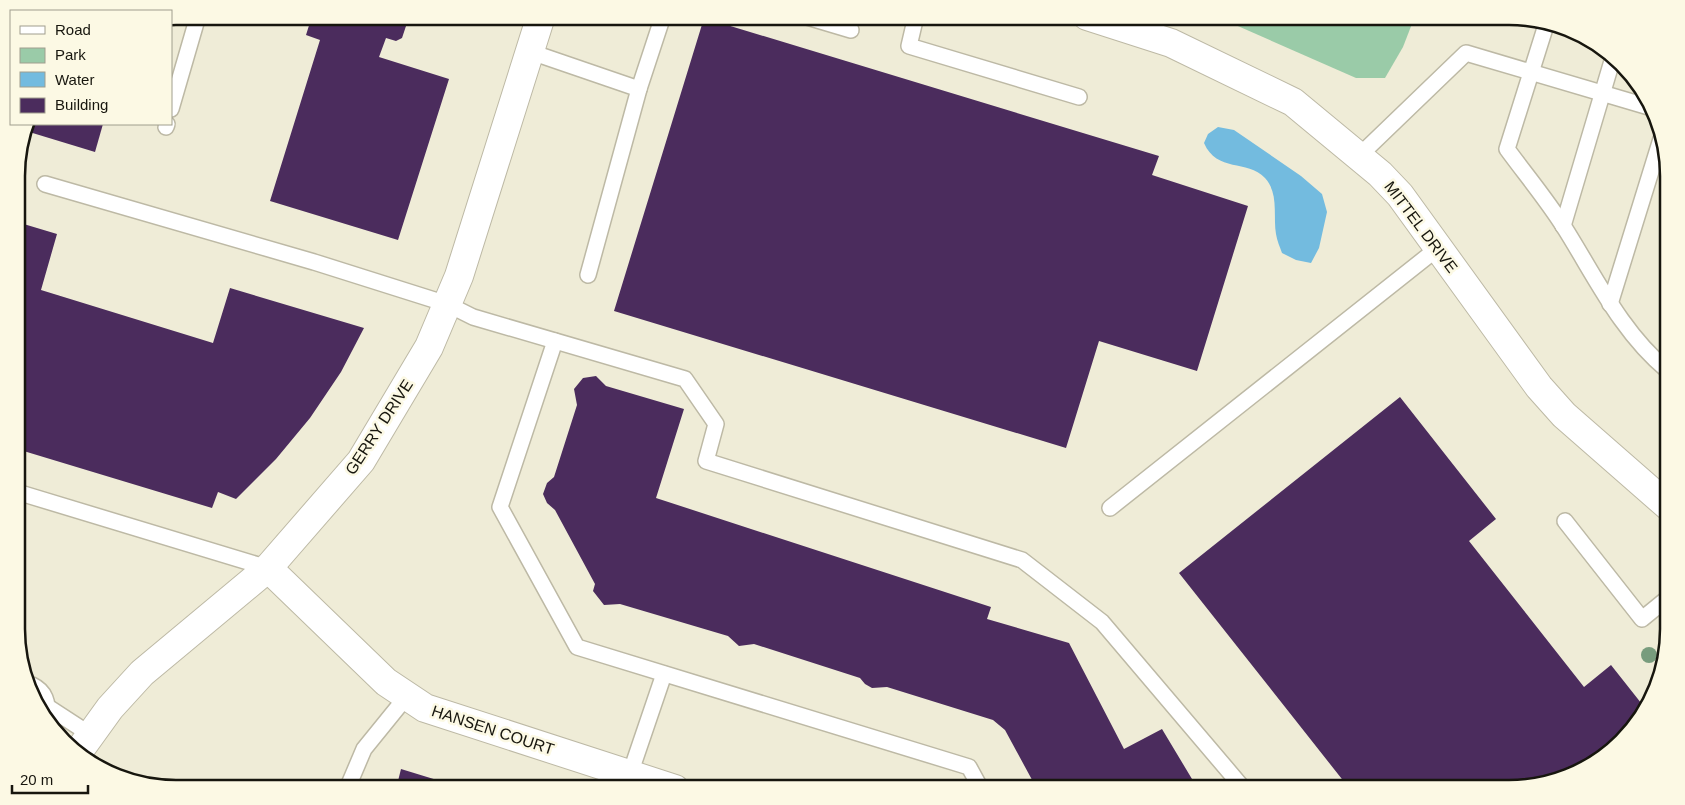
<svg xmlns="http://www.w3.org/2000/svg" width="1685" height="805" viewBox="0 0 1685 805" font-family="Arial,sans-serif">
<rect width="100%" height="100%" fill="#efecd7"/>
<path fill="#9acba8" d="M 1215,16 L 1415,16 L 1403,47 L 1385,78 L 1356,78 Z"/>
<path fill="#73bbdf" d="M 1218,127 L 1234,130 L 1301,176 L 1322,194 L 1327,212 L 1319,248 L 1311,263 L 1296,260 L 1282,253 C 1280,247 1277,241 1276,234 C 1273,216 1279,193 1265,178 C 1247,159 1217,173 1204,143 L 1208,134 Z"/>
<g fill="#4b2c5d">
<path d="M 312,16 L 402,17 L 407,23 L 402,38 L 396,41 L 386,38 L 379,57 L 449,79 L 398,240 L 270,201 L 320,40 L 306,35 Z"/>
<path d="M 704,18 L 1159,156 L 1152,175 L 1248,206 L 1197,371 L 1099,341 L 1066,448 L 614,311 Z"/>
<path d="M 28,124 L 103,124 L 95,152 L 26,131 Z"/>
<path d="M 17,222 L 57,234 L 41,290 L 213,343 L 230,288 L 364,328 L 341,372 L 310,418 L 276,459 L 236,499 L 218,492 L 212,508 L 17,449 Z"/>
<path d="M 596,376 L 606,386 L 684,409 L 656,498 L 991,607 L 987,619 L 1069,643 L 1124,749 L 1162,729 L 1198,789 L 1037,789 L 1005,730 L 993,720 L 887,687 L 872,688 L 865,684 L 860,678 L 754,644 L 739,646 L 728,636 L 620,604 L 604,605 L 593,591 L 595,584 L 555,510 L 547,503 L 543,494 L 547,483 L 554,477 L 577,405 L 574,389 L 583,378 Z"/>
<path d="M 1400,397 L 1496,519 L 1469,541 L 1584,687 L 1611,665 L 1645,708 L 1598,762 L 1519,788 L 1349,788 L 1179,573 Z"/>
<path d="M 401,769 L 463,788 L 463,789 L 396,789 Z"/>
</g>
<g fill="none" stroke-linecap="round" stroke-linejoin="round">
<g stroke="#bdb9a5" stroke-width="18">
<g id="service">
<path d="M 804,16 L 851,30"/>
<path d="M 916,16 L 909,46 L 1079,97"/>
<path d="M 1546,25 L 1507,149 C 1526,175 1547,200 1564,227 C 1595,276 1621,332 1667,370 L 1668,366"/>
<path d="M 1148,35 L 1153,16"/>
<path d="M 531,52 L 639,89 L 588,275"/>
<path d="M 639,89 L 663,16"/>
<path d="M 171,109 L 198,16"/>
<path d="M 166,127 L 167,124"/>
<path d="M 1359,156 L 1466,53 L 1649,107"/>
<path d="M 45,184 L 314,262 L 447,304 L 473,317 L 685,379 L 716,424 L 706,461 L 1022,560 L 1102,622 L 1243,788"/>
<path d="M 1563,226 L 1612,61"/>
<path d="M 1610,304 L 1661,139"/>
<path d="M 555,341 L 500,507 L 577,647 L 969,767 L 981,789"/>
<path d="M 17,492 L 268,568"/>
<path d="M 1110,508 L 1438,248"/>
<path d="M 1565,521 L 1642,619 L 1669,597"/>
<path d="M 32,685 C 45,691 49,703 46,716"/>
<path d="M 48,707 L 91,735"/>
<path d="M 630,774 L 664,674"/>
<path d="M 347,789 L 364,749 L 407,696"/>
</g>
</g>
<g stroke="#bdb9a5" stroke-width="30">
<g id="minor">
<path d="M 1087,16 L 1171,43 L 1293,102 L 1380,174 L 1400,195 L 1539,387 L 1564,415 L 1668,506"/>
<path d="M 268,568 L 386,682 L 425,708 L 675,789"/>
<path d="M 79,751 L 110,708 L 142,673 L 268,568 L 361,461 L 429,347 L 459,276 L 541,16"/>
</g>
</g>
<use href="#service" stroke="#fff" stroke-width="15"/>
<use href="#minor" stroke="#fff" stroke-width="28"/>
</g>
<circle fill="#789c7d" cx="1649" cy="655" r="8"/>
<g text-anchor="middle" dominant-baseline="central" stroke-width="5" stroke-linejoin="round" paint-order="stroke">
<g font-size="16" fill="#17160e" stroke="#fcf9e4">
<text transform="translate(1421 227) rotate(53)">MITTEL DRIVE</text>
<text transform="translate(379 427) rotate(-57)">GERRY DRIVE</text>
<text transform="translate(493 730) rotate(18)">HANSEN COURT</text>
</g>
</g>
<path d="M0 0H1685V805H0ZM176 25H1509A151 151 0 0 1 1660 176V629A151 151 0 0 1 1509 780H176A151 151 0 0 1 25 629V176A151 151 0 0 1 176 25Z" fill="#fcf9e4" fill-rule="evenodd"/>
<path fill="none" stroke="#17160e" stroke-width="2.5" d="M176 25H1509A151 151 0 0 1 1660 176V629A151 151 0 0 1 1509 780H176A151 151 0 0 1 25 629V176A151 151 0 0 1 176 25Z"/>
<rect x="10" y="10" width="162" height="115" fill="#fcf9e4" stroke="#a09e8e"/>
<rect x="20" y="26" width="25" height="8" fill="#ffffff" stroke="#a09e8e"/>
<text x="55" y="35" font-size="15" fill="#17160e">Road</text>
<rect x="20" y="48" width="25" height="15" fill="#9acba8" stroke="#a09e8e"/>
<text x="55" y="60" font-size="15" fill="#17160e">Park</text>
<rect x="20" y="72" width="25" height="15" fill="#73bbdf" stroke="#a09e8e"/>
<text x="55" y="85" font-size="15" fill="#17160e">Water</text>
<rect x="20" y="98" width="25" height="15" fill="#4b2c5d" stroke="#a09e8e"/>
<text x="55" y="110" font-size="15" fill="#17160e">Building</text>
<path d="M12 785v8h76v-8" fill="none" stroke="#17160e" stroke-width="2.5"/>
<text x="20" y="785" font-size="15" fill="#17160e" stroke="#fcf9e4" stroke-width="4" paint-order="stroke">20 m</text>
</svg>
